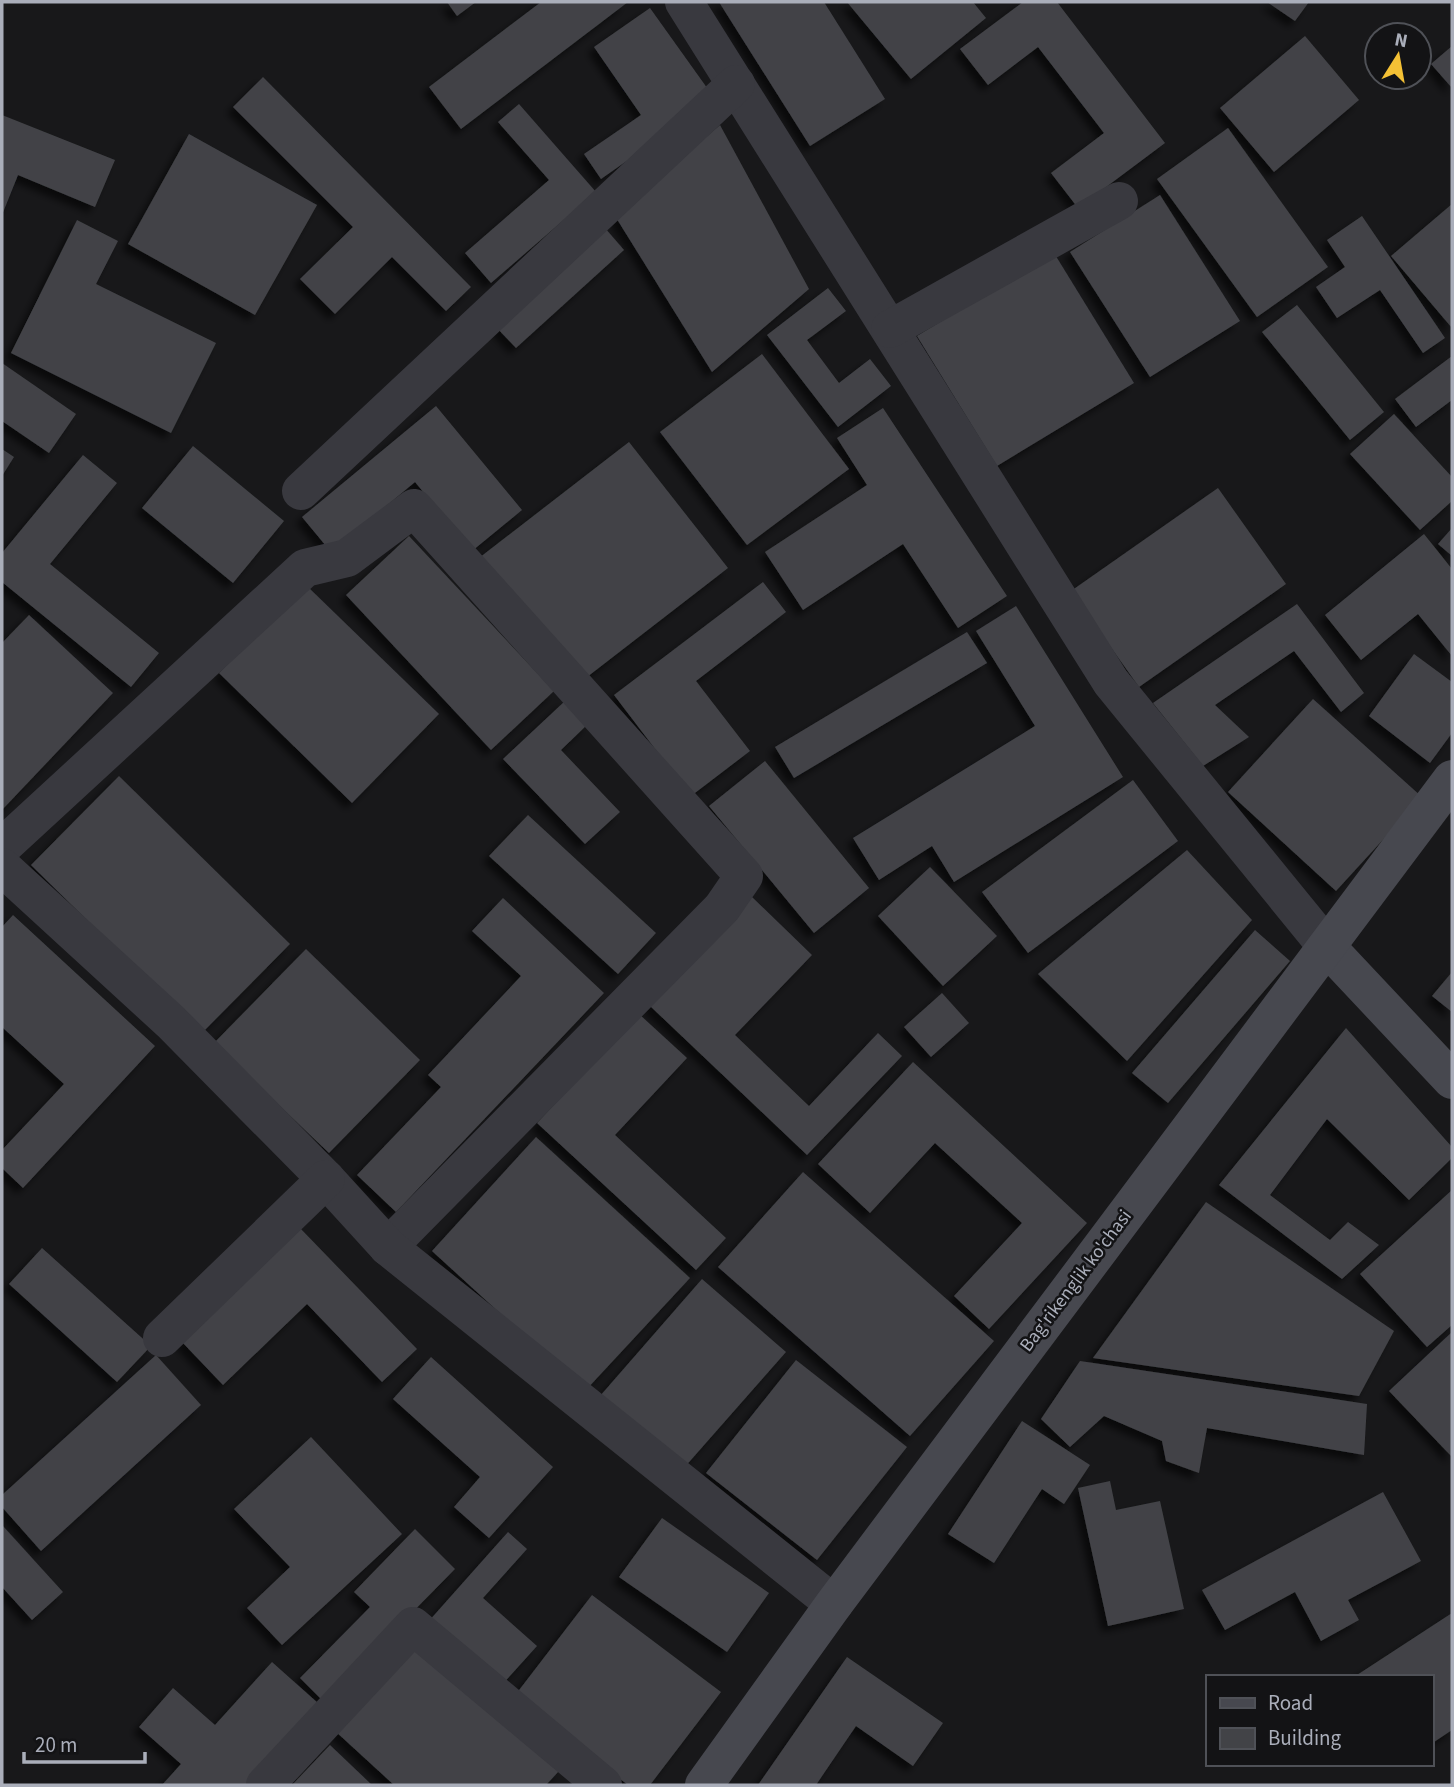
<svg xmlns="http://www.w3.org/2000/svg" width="1454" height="1787" viewBox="0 0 1454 1787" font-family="'Source Sans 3',sans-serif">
<defs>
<filter id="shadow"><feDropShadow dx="-6" dy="6" stdDeviation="3.5" flood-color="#0009"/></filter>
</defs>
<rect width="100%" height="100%" fill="#18181a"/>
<g fill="#424347" filter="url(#shadow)">
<path d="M 447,2 L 476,2 L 457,16 Z"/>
<path d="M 541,2 L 628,2 L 461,129 L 429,87 Z"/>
<path d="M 719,2 L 824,2 L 885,99 L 810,146 Z"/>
<path d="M 847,2 L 973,2 L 986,18 L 911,79 Z"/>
<path d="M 1023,2 L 1057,2 L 1165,143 L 1078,208 L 1051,173 L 1104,133 L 1038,47 L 988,85 L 960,49 Z"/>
<path d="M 1267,2 L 1309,2 L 1295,21 Z"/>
<path d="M 650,8 L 715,99 L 601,179 L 584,154 L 641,115 L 594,47 Z"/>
<path d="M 1305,36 L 1359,100 L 1274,172 L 1220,108 Z"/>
<path d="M 1452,46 L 1452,88 L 1431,64 Z"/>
<path d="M 263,77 L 471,287 L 446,311 L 392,257 L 335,314 L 300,279 L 353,227 L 233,107 Z"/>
<path d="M 519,104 L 596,192 L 491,283 L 465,253 L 549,180 L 498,122 Z"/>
<path d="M 2,115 L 115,160 L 95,207 L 18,175 L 2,215 Z"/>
<path d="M 720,125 L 809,289 L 712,372 L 615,216 Z"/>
<path d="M 1228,128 L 1328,267 L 1257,317 L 1157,179 Z"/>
<path d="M 189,134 L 317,205 L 255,315 L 128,244 Z"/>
<path d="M 1160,195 L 1240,321 L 1150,377 L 1070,252 Z"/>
<path d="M 1452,204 L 1452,328 L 1391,256 Z"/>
<path d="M 1362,216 L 1445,338 L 1423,353 L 1380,290 L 1337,318 L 1316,287 L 1345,267 L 1327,240 Z"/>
<path d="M 77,220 L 118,241 L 96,284 L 216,343 L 171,433 L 11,353 Z"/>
<path d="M 605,228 L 624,250 L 516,348 L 495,326 Z"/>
<path d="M 1054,253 L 1134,383 L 997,466 L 917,336 Z"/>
<path d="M 828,288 L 846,311 L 807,340 L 839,383 L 870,359 L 891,386 L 838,427 L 767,335 Z"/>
<path d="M 1297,305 L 1384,412 L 1350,440 L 1262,332 Z"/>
<path d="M 762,354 L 849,469 L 747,545 L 660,432 Z"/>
<path d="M 1452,356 L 1452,400 L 1416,427 L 1395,399 Z"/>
<path d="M 2,363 L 76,414 L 49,453 L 2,421 Z"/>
<path d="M 436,406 L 522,510 L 472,551 L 415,482 L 331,552 L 302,517 Z"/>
<path d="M 883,408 L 1007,596 L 958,628 L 903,544 L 803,610 L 765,552 L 867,485 L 837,438 Z"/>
<path d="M 1394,414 L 1452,477 L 1452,501 L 1420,530 L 1350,454 Z"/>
<path d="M 629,442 L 728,568 L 578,684 L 479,558 Z"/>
<path d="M 193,446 L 284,521 L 233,583 L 142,508 Z"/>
<path d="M 2,449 L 14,457 L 2,476 Z"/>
<path d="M 83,455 L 117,483 L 50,564 L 159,653 L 131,687 L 2,582 L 2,553 Z"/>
<path d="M 1218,488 L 1286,584 L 1139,687 L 1071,591 Z"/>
<path d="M 1452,528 L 1452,556 L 1438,544 Z"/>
<path d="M 1424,534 L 1452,569 L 1452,656 L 1418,614 L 1361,660 L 1325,615 Z"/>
<path d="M 409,536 L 554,691 L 491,750 L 346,595 Z"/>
<path d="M 763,582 L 786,612 L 696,681 L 750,751 L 691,796 L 614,695 Z"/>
<path d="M 306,585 L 439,714 L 352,803 L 219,673 Z"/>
<path d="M 1297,604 L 1364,693 L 1341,712 L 1294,651 L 1215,705 L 1249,737 L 1203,766 L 1153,703 Z"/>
<path d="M 1016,606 L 1123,777 L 954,882 L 932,846 L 879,880 L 853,838 L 1035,726 L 976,631 Z"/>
<path d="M 29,615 L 113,693 L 2,810 L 2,643 Z"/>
<path d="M 967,632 L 987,663 L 794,778 L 775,747 Z"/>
<path d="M 1414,654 L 1452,682 L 1452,733 L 1430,763 L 1369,716 Z"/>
<path d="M 1313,699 L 1422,797 L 1336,891 L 1228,792 Z"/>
<path d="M 565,701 L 588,724 L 561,750 L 620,812 L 585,844 L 503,759 Z"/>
<path d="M 765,761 L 869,888 L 814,933 L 709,806 Z"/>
<path d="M 119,776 L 290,944 L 202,1033 L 31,865 Z"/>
<path d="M 1133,780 L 1178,841 L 1028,953 L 982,892 Z"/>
<path d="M 528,815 L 656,933 L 618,974 L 489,856 Z"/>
<path d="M 1187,850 L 1252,920 L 1127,1061 L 1038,974 Z"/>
<path d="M 930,867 L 997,936 L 943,986 L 878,916 Z"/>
<path d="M 752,897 L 812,955 L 735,1035 L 809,1106 L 878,1033 L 902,1056 L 807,1155 L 649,1005 Z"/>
<path d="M 503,898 L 604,993 L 396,1212 L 357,1175 L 441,1087 L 428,1075 L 521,976 L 472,931 Z"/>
<path d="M 13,915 L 155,1046 L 23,1188 L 2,1168 L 2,1150 L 64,1084 L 2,1027 L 2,927 Z"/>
<path d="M 1255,930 L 1290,961 L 1168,1103 L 1132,1073 Z"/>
<path d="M 306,949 L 420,1060 L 329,1153 L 214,1043 Z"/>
<path d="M 1452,972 L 1452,1012 L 1432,996 Z"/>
<path d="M 942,993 L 969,1023 L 931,1057 L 904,1027 Z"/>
<path d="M 639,1014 L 687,1058 L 615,1135 L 726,1238 L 696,1270 L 537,1123 Z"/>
<path d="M 1346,1028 L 1452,1147 L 1452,1158 L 1409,1200 L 1327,1119 L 1270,1195 L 1330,1240 L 1348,1222 L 1379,1245 L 1342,1279 L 1219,1185 Z"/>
<path d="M 913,1062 L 1087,1223 L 989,1329 L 954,1296 L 1022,1223 L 935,1143 L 870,1213 L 818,1164 Z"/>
<path d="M 536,1137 L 690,1278 L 585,1391 L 432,1251 Z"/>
<path d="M 803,1172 L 994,1341 L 910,1436 L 718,1267 Z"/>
<path d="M 1452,1190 L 1452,1325 L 1427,1347 L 1360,1274 Z"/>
<path d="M 1206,1202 L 1394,1331 L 1359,1396 L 1093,1358 Z"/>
<path d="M 300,1228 L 417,1349 L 382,1382 L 307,1304 L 223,1385 L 182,1342 Z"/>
<path d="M 42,1248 L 151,1346 L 117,1382 L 9,1284 Z"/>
<path d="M 702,1279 L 786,1352 L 683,1469 L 600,1396 Z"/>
<path d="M 1452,1332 L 1452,1457 L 1389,1391 Z"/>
<path d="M 156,1355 L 201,1405 L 41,1551 L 2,1507 L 2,1495 Z"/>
<path d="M 431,1357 L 553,1467 L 489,1538 L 454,1507 L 480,1477 L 393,1399 Z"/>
<path d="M 796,1360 L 907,1447 L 817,1560 L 706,1473 Z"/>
<path d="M 1080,1361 L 1367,1404 L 1364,1455 L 1207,1428 L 1199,1473 L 1166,1461 L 1162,1441 L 1104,1416 L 1070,1447 L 1041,1419 Z"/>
<path d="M 1022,1421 L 1090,1465 L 1064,1504 L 1042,1489 L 994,1563 L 948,1534 Z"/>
<path d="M 311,1437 L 402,1534 L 282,1645 L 247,1608 L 290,1567 L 234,1509 Z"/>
<path d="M 1110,1481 L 1116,1510 L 1160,1501 L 1184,1609 L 1108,1626 L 1078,1488 Z"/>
<path d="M 1383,1492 L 1421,1561 L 1348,1600 L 1359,1620 L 1321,1641 L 1295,1592 L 1225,1630 L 1202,1590 Z"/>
<path d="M 662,1518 L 769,1593 L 727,1652 L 619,1577 Z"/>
<path d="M 2,1525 L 63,1592 L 32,1620 L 2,1587 Z"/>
<path d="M 415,1529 L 455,1569 L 324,1702 L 300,1678 L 370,1607 L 354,1592 Z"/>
<path d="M 508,1532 L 527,1549 L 483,1598 L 537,1646 L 500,1687 L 428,1622 Z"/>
<path d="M 592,1595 L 721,1692 L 650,1785 L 628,1785 L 513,1698 Z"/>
<path d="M 1452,1613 L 1452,1730 L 1431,1744 L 1431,1677 L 1358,1677 L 1357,1675 Z"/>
<path d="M 417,1640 L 560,1770 L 546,1785 L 394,1785 L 334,1730 Z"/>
<path d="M 847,1657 L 943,1723 L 913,1766 L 856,1726 L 816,1785 L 758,1785 Z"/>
<path d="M 272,1662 L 319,1704 L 247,1785 L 162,1785 L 181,1764 L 139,1727 L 173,1688 L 215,1725 Z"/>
<path d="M 330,1745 L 372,1785 L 292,1785 Z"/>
</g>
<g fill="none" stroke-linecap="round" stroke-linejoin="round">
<g stroke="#39393f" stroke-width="38">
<path d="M 684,2 L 1111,682 L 1327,947"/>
<path d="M 890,329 L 1119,201"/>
<path d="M 301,491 L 736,84"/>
<path d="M 2,847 L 305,568 L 347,558 L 414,508 L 744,876 L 722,908 L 388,1247"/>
<path d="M 2,867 L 171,1022 L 326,1179 L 388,1247 L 834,1604"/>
<path d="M 162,1338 L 326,1179"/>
<path d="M 265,1785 L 413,1626 L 603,1785"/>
</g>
<g stroke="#47484f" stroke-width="38">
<path d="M 1327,947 L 1452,1080"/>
<path d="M 704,1785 L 834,1604 L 1452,779"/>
</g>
</g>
<g text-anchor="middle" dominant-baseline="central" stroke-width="5" stroke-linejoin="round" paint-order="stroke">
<g font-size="19" fill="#aaaeba" stroke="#131315">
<text transform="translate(1076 1281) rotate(-53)">Bag'rikenglik ko'chasi</text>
</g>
</g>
<rect width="1454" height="1787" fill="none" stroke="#aaaeba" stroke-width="7"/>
<rect x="1206" y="1675" width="228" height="91" fill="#131315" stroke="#4f5157" stroke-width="2"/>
<rect x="1220" y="1698" width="35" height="10" fill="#47484f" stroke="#4f5157" stroke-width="2"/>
<text x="1268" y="1710" font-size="21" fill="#aaaeba">Road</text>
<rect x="1220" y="1728" width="35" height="21" fill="#424347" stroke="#4f5157" stroke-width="2"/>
<text x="1268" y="1745" font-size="21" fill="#aaaeba">Building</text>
<g transform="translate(1398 56) rotate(11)"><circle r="33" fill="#131315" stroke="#4f5157" stroke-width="2"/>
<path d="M0-5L12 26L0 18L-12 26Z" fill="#f4c135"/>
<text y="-10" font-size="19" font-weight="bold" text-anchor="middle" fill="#aaaeba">N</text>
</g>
<path d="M24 1752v10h121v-10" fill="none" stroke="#aaaeba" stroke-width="3.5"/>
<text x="35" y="1752" font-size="21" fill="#aaaeba" stroke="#131315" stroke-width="5" paint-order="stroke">20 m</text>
</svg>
